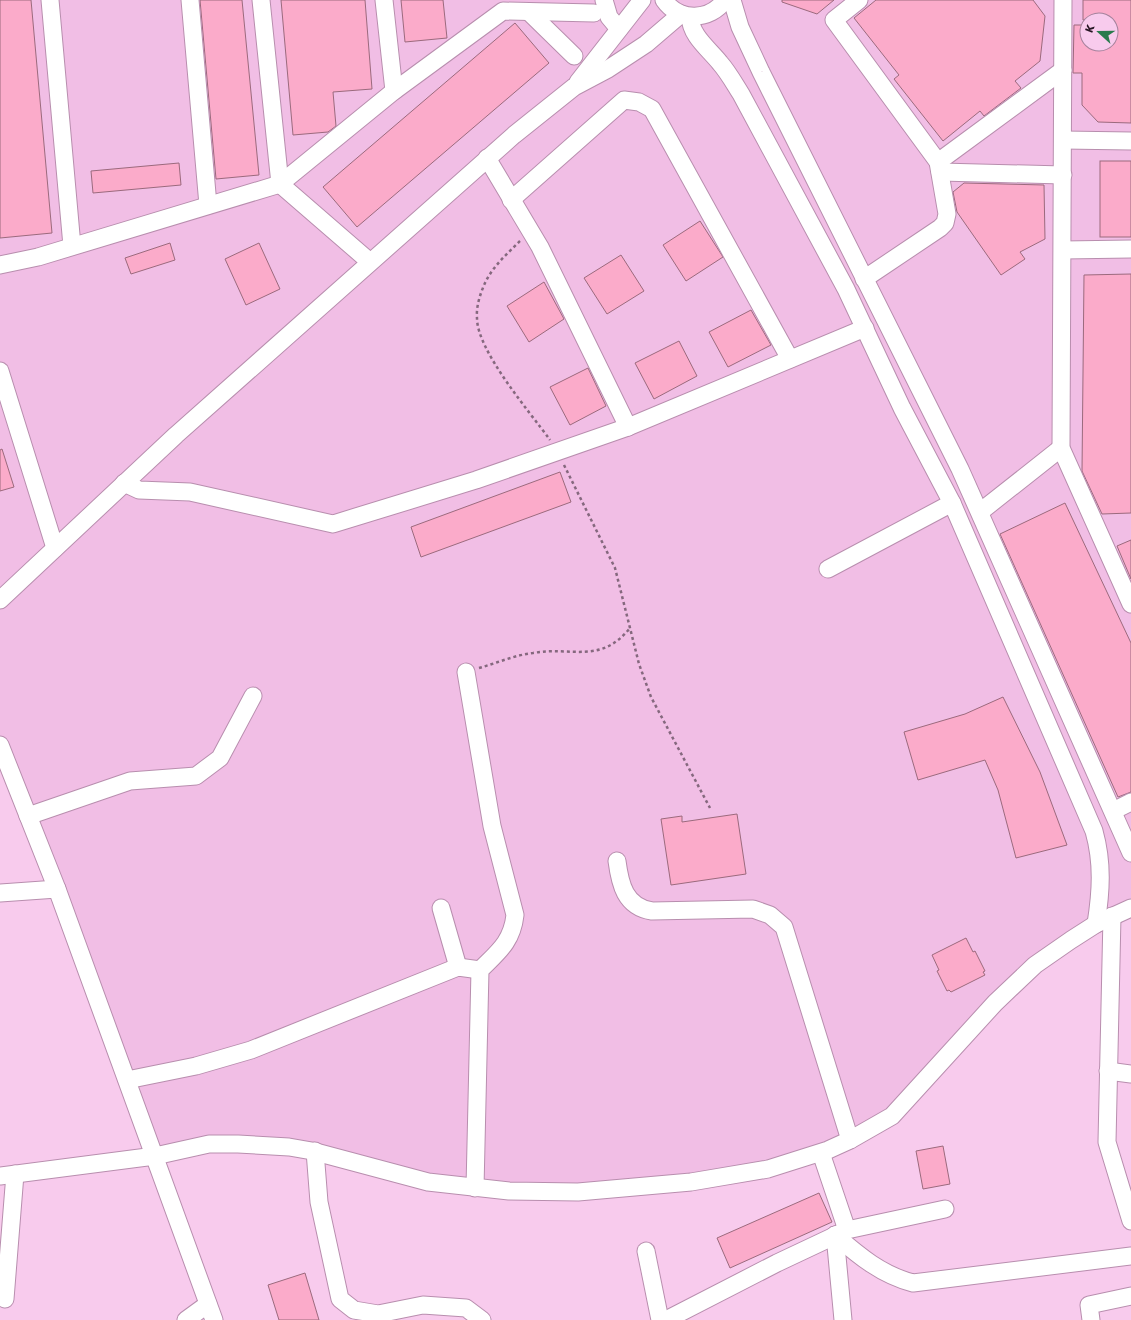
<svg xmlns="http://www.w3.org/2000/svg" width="1131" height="1320" viewBox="0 0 1131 1320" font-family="Poppins,sans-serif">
<rect width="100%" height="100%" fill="#f8cbed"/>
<path fill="#f1bee5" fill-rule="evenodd" d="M 0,0 L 1131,0 L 1131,906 L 1061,947 L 893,1117 L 765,1170 L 499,1192 L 296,1148 L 162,1154 L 0,745 ZM 1087,20 L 1111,20 L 1111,44 L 1087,44 Z"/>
<g fill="#fbabca" stroke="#9b6a7d">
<path d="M 0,0 L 31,0 L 52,233 L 0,238 Z"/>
<path d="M 200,0 L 242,0 L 259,175 L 216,179 Z"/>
<path d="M 281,0 L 365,0 L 372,89 L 333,92 L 336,126 L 328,132 L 293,135 Z"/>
<path d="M 401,0 L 443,0 L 447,38 L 405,42 Z"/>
<path d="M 782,0 L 834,0 L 817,14 L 782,2 Z"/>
<path d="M 876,0 L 1033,0 L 1045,16 L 1040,61 L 1015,81 L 1021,88 L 984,116 L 980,111 L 943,141 L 894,79 L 899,75 L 854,18 Z"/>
<path d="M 1083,0 L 1131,0 L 1131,123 L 1098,122 L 1082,105 L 1082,73 L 1073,73 L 1074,25 L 1087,25 L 1087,44 L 1111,44 L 1111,20 L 1083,20 Z"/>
<path d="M 515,23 L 549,63 L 357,227 L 323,187 Z"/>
<rect x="1100" y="161" width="31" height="76"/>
<path d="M 179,163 L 181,185 L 93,193 L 91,171 Z"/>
<path d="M 964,183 L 1044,185 L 1045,239 L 1020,252 L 1025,259 L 1001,275 L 957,212 L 953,192 Z"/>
<path d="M 700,221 L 723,257 L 686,281 L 663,245 Z"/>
<path d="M 170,243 L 175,260 L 131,274 L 125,258 Z"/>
<path d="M 259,243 L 280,289 L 246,305 L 225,259 Z"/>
<path d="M 621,255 L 644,291 L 607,314 L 584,278 Z"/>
<path d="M 1131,274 L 1131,513 L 1102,514 L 1082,471 L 1084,275 Z"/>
<path d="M 544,282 L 564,319 L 529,342 L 507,306 Z"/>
<path d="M 751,310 L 771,345 L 728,367 L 709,332 Z"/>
<path d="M 679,341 L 697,376 L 654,399 L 635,363 Z"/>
<path d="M 588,368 L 606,406 L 570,425 L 550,387 Z"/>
<path d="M 2,449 L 14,487 L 0,491 L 0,450 Z"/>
<path d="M 560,472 L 571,502 L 421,557 L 411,527 Z"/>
<path d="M 1065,503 L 1131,643 L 1131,792 L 1118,797 L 1000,534 Z"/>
<path d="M 1131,540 L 1131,579 L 1117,546 Z"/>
<path d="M 1003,697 L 1040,772 L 1067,845 L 1016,858 L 998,790 L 985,760 L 918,780 L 904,732 L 965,714 Z"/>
<path d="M 737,814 L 746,874 L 671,885 L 661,819 L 682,816 L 682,822 Z"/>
<path d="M 966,938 L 973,952 L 975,951 L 985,971 L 983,972 L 985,975 L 951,992 L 949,990 L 947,991 L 937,971 L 939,970 L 932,955 Z"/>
<path d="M 943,1146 L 950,1184 L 923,1189 L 916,1151 Z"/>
<path d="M 819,1193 L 832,1222 L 730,1268 L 717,1238 Z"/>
<path d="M 305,1273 L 319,1320 L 279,1320 L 268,1285 Z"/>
</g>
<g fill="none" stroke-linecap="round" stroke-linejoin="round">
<g stroke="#b88eae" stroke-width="19">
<g id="minor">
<path d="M 50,0 L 72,246"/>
<path d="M 190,0 L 208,205"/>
<path d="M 261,0 L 280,184 L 370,262"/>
<path d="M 384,0 L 394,91"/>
<path d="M 604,0 L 609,17 L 619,29"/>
<path d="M 664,0 C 679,22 710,21 725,0"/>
<path d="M 732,0 L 740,27 L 761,72 L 960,469 L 1131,853"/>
<path d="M 859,0 L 834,20 L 938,162 L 947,214 L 945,223 L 940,228 L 864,279"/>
<path d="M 1063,0 L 1061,448 L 1131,604"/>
<path d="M 529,12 L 574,56"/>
<path d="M 690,17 C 691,36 708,48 720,63 C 728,72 734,83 741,94 L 846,289 L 902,408 L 952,503 L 1094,831 C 1103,863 1101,892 1096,924"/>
<path d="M 578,82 L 642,0"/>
<path d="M 1063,140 L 1131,141"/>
<path d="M 487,158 L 540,247 L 628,427"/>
<path d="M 938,162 L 1063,70"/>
<path d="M 940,172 L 1063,175"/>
<path d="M 511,200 L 624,100 L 639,102 L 652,109 L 790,359"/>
<path d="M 1063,250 L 1131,249"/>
<path d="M 0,265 L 38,257 L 280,184 L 394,91 L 503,11 L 594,13"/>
<path d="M 0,371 L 55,548"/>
<path d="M 124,483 L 139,490 L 190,492 L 333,524 L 476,480 L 628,427 L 865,328"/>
<path d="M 980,512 L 1061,448"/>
<path d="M 828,569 L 952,503"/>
<path d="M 0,600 L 176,435 L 514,135 L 574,87 L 608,69 L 646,44 L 681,14"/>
<path d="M 466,672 L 492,826 L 515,915 C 512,942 498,952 480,970 L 475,1188"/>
<path d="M 0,745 L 57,889 L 214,1320"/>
<path d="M 1113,811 L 1131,802"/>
<path d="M 28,816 L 130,781 L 196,776 L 220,758 L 253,696"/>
<path d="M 617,861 C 620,884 625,907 652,911 L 753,909 L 770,915 L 784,927 L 850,1140"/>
<path d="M 0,893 L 57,889"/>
<path d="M 441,908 L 458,967"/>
<path d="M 1112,916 L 1107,1142 L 1131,1221"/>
<path d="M 1108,1071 L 1131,1074"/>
<path d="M 127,1080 L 196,1066 L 251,1050 L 458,967 L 480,970"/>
<path d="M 315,1151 L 319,1202 L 340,1299 L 354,1310 L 378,1314 L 423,1305 L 466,1308 L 482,1320"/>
<path d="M 821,1153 L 847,1230"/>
<path d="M 0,1176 L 155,1156 L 209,1144 L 238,1144 L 289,1147 L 312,1151 L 428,1182 L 509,1191 L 578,1192 L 691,1182 L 768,1169 L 828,1150 L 850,1140 L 892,1116 L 995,1003 L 1035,965 L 1071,940 L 1096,924 L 1131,908"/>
<path d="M 835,1235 C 859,1256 882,1275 913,1283 L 1131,1256"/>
<path d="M 835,1235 L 843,1320"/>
<path d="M 646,1251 L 660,1320"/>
<path d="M 5,1299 L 15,1174"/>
<path d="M 186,1320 L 208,1304"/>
<path d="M 666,1320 L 777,1263 L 847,1230 L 945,1209"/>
<path d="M 1091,1320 L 1089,1305 L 1131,1296"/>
</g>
</g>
<g stroke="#85687e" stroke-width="2.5" stroke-dasharray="3 3" stroke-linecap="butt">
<path d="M 520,241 C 507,254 493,266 485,283 C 480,294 476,307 477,318 C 477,351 530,412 550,440"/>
<path d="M 564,465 L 615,568 L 639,664 L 651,697 L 710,808"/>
<path d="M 479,668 C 497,663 515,655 533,653 C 572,646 600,665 630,628"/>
</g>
<use href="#minor" stroke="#fff" stroke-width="17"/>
</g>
<g transform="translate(1099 32) rotate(291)"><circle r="19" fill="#f8cbed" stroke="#a4829c"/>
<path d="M0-3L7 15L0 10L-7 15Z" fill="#287b4c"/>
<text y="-6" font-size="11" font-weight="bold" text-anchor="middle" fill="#251522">K</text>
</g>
</svg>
